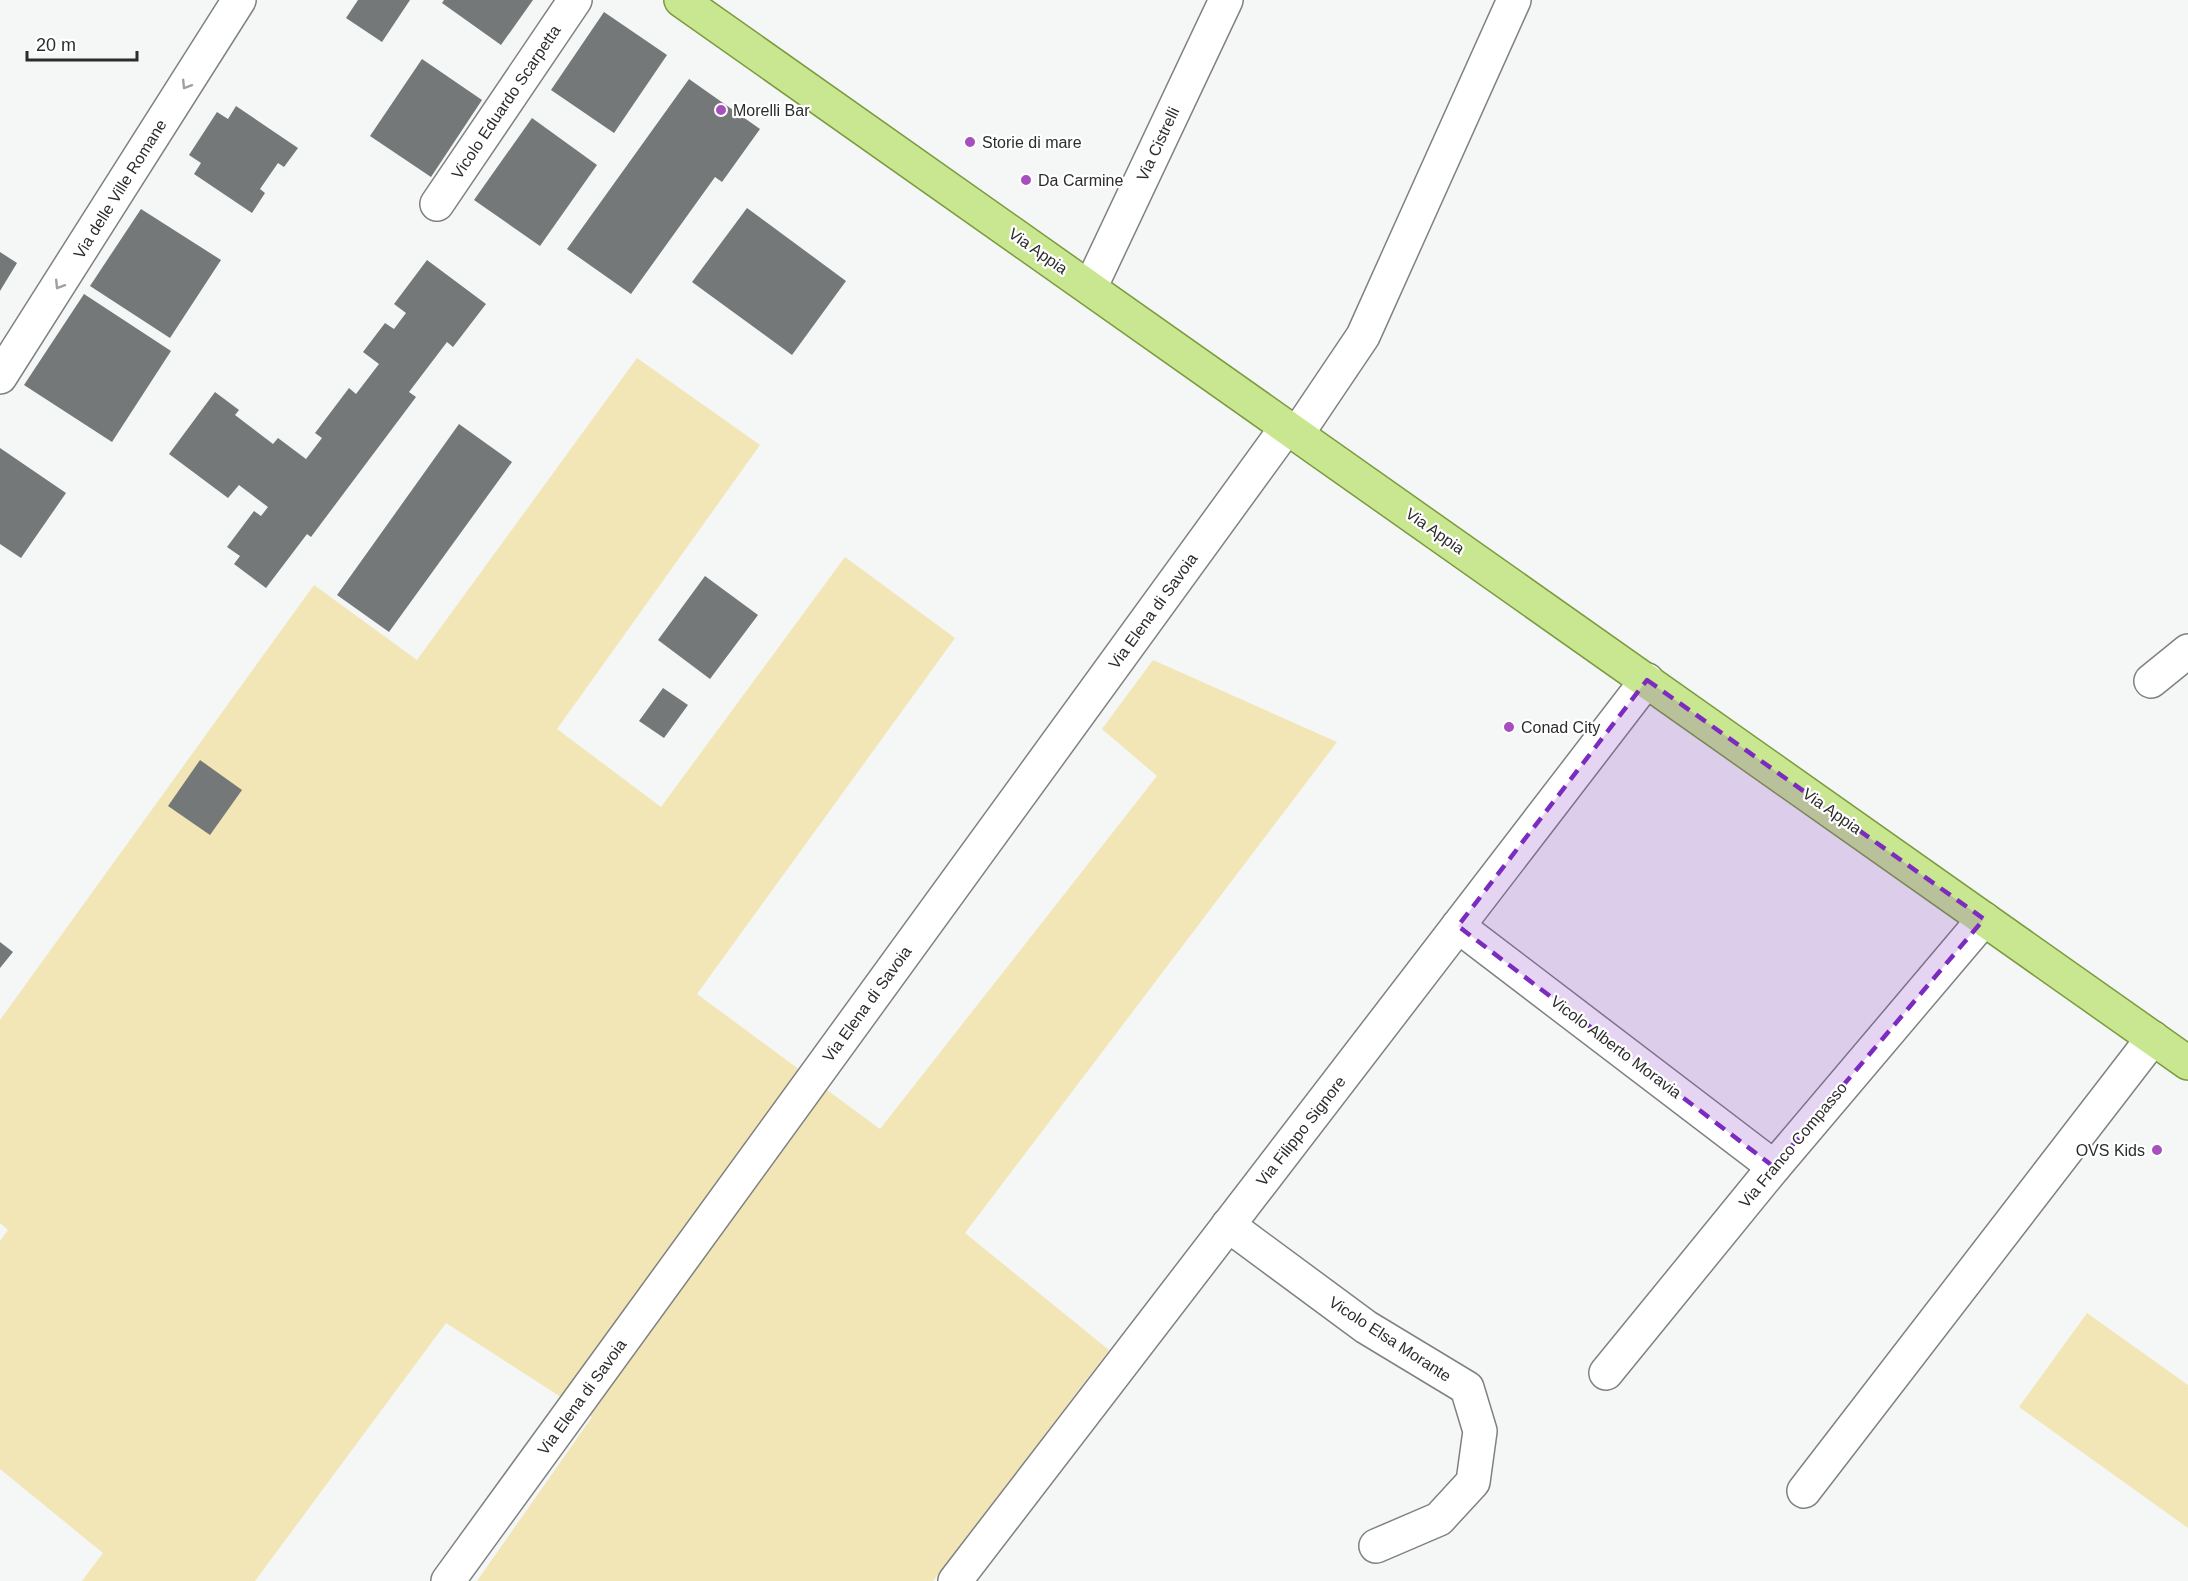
<svg xmlns="http://www.w3.org/2000/svg" width="2188" height="1581" viewBox="0 0 2188 1581" font-family="Helvetica,sans-serif">
<rect width="100%" height="100%" fill="#f4f7f5"/>
<g fill="#f2e5b6">
<path d="M 637,358 L 760,445 L 557,729 L 661,807 L 845,557 L 955,638 L 697,994 L 880,1129 L 1157,776 L 1102,729 L 1153,660 L 1337,742 L 965,1233 L 1109,1350 L 933,1581 L 477,1581 L 592,1417 L 446,1323 L 255,1581 L 82,1581 L 103,1553 L 0,1469 L 0,1241 L 8,1230 L 0,1223 L 0,1020 L 314,585 L 417,660 Z"/>
<path d="M 2087,1313 L 2188,1385 L 2188,1528 L 2019,1407 Z"/>
</g>
<g fill="#747878">
<path d="M 358,0 L 410,0 L 382,42 L 346,18 Z"/>
<path d="M 444,0 L 533,0 L 501,45 L 442,3 Z"/>
<path d="M 604,12 L 667,55 L 614,133 L 551,90 Z"/>
<path d="M 422,59 L 482,100 L 431,177 L 370,136 Z"/>
<path d="M 689,79 L 760,129 L 722,182 L 715,177 L 631,294 L 567,249 Z"/>
<path d="M 236,106 L 298,148 L 284,167 L 278,163 L 260,189 L 265,193 L 252,213 L 194,174 L 201,163 L 189,155 L 217,112 L 228,119 Z"/>
<path d="M 532,118 L 597,165 L 540,246 L 474,200 Z"/>
<path d="M 747,208 L 846,281 L 792,355 L 692,282 Z"/>
<path d="M 141,209 L 221,260 L 170,338 L 90,286 Z"/>
<path d="M 0,252 L 17,263 L 0,291 Z"/>
<path d="M 427,260 L 486,304 L 453,347 L 447,342 L 409,392 L 416,397 L 311,537 L 307,534 L 266,588 L 234,564 L 240,556 L 227,547 L 254,511 L 261,516 L 268,507 L 239,485 L 228,498 L 169,454 L 215,392 L 239,410 L 235,415 L 273,444 L 278,438 L 306,459 L 322,438 L 315,433 L 349,388 L 356,394 L 379,364 L 363,352 L 385,323 L 394,329 L 406,313 L 394,304 Z"/>
<path d="M 84,294 L 171,351 L 112,442 L 24,385 Z"/>
<path d="M 459,424 L 512,462 L 389,632 L 337,595 Z"/>
<path d="M 0,448 L 66,493 L 21,558 L 0,544 Z"/>
<path d="M 705,576 L 758,615 L 710,679 L 658,640 Z"/>
<path d="M 663,688 L 688,705 L 664,738 L 639,721 Z"/>
<path d="M 200,760 L 242,790 L 210,835 L 168,806 Z"/>
<path d="M 0,942 L 13,952 L 0,968 Z"/>
</g>
<g fill="none" stroke-linecap="round" stroke-linejoin="round">
<g stroke="#7f8280" stroke-width="36">
<g id="minor">
<path d="M 437,204 L 575,0"/>
<path d="M 1090,288 L 1226,0"/>
<path d="M 0,377 L 239,0"/>
<path d="M 1297,434 L 1363,336 L 1514,0"/>
<path d="M 2151,681 L 2188,651"/>
<path d="M 1458,926 L 1774,1167"/>
<path d="M 1228,1225 L 1366,1327 L 1467,1388 L 1480,1431 L 1473,1482 L 1439,1519 L 1376,1546"/>
<path d="M 1606,1373 L 1774,1167 L 1984,919"/>
<path d="M 1804,1491 L 2153,1038"/>
<path d="M 448,1581 L 1287,427"/>
<path d="M 955,1581 L 1647,680"/>
</g>
</g>
<g stroke="#7a9a3d" stroke-width="36">
<path id="major" d="M 681,0 L 2188,1063"/>
</g>
<use href="#minor" stroke="#fff" stroke-width="33"/>
<use href="#major" stroke="#c9e691" stroke-width="33"/>
</g>
<defs><path id="oneway-chevron" d="M-2-3.5L2.5 0L-2 3.5" fill="none" stroke-width="1.6" stroke-linecap="round" stroke-linejoin="round" transform="scale(1.5)"/></defs>
<g stroke="#a0a0a0">
<use href="#oneway-chevron" transform="translate(186 85) rotate(122)"/>
<use href="#oneway-chevron" transform="translate(59 285) rotate(122)"/>
</g>
<path fill="#7b2cbf" fill-opacity="0.2" stroke="#7b2cbf" stroke-width="4.5" stroke-dasharray="12 8" stroke-linejoin="round" d="M 1647,680 L 1984,919 L 1774,1167 L 1458,926 Z"/>
<g fill="#a64fbd" stroke="#fff" stroke-width="2">
<circle cx="721" cy="110" r="6"/>
<circle cx="970" cy="142" r="6"/>
<circle cx="1026" cy="180" r="6"/>
<circle cx="1509" cy="727" r="6"/>
<circle cx="2157" cy="1150" r="6"/>
</g>
<g text-anchor="middle" dominant-baseline="central" stroke-width="4.5" stroke-linejoin="round" paint-order="stroke">
<g font-size="16" fill="#2b2c2b" stroke="#fff">
<text transform="translate(506 102) rotate(-56)">Vicolo Eduardo Scarpetta</text>
<text transform="translate(1158 144) rotate(-65)">Via Cistrelli</text>
<text transform="translate(120 189) rotate(-58)">Via delle Ville Romane</text>
<text transform="translate(1038 251) rotate(35)">Via Appia</text>
<text transform="translate(1435 531) rotate(35)">Via Appia</text>
<text transform="translate(1153 611) rotate(-54)">Via Elena di Savoia</text>
<text transform="translate(1832 811) rotate(35)">Via Appia</text>
<text transform="translate(867 1004) rotate(-54)">Via Elena di Savoia</text>
<text transform="translate(1616 1047) rotate(37)">Vicolo Alberto Moravia</text>
<text transform="translate(1301 1131) rotate(-52)">Via Filippo Signore</text>
<text transform="translate(1793 1145) rotate(-50)">Via Franco Compasso</text>
<text transform="translate(1390 1339) rotate(33)">Vicolo Elsa Morante</text>
<text transform="translate(582 1397) rotate(-54)">Via Elena di Savoia</text>
</g>
<g font-size="16" fill="#2b2c2b" stroke="#fff" text-anchor="start">
<text x="733" y="110">Morelli Bar</text>
<text x="982" y="142">Storie di mare</text>
<text x="1038" y="180">Da Carmine</text>
<text x="1521" y="727">Conad City</text>
<text x="2145" y="1150" text-anchor="end">OVS Kids</text>
</g>
</g>
<path d="M27 51v9h110v-9" fill="none" stroke="#2b2c2b" stroke-width="3"/>
<text x="36" y="51" font-size="18" fill="#2b2c2b" stroke="#ffffff" stroke-width="4.5" paint-order="stroke">20 m</text>
</svg>
